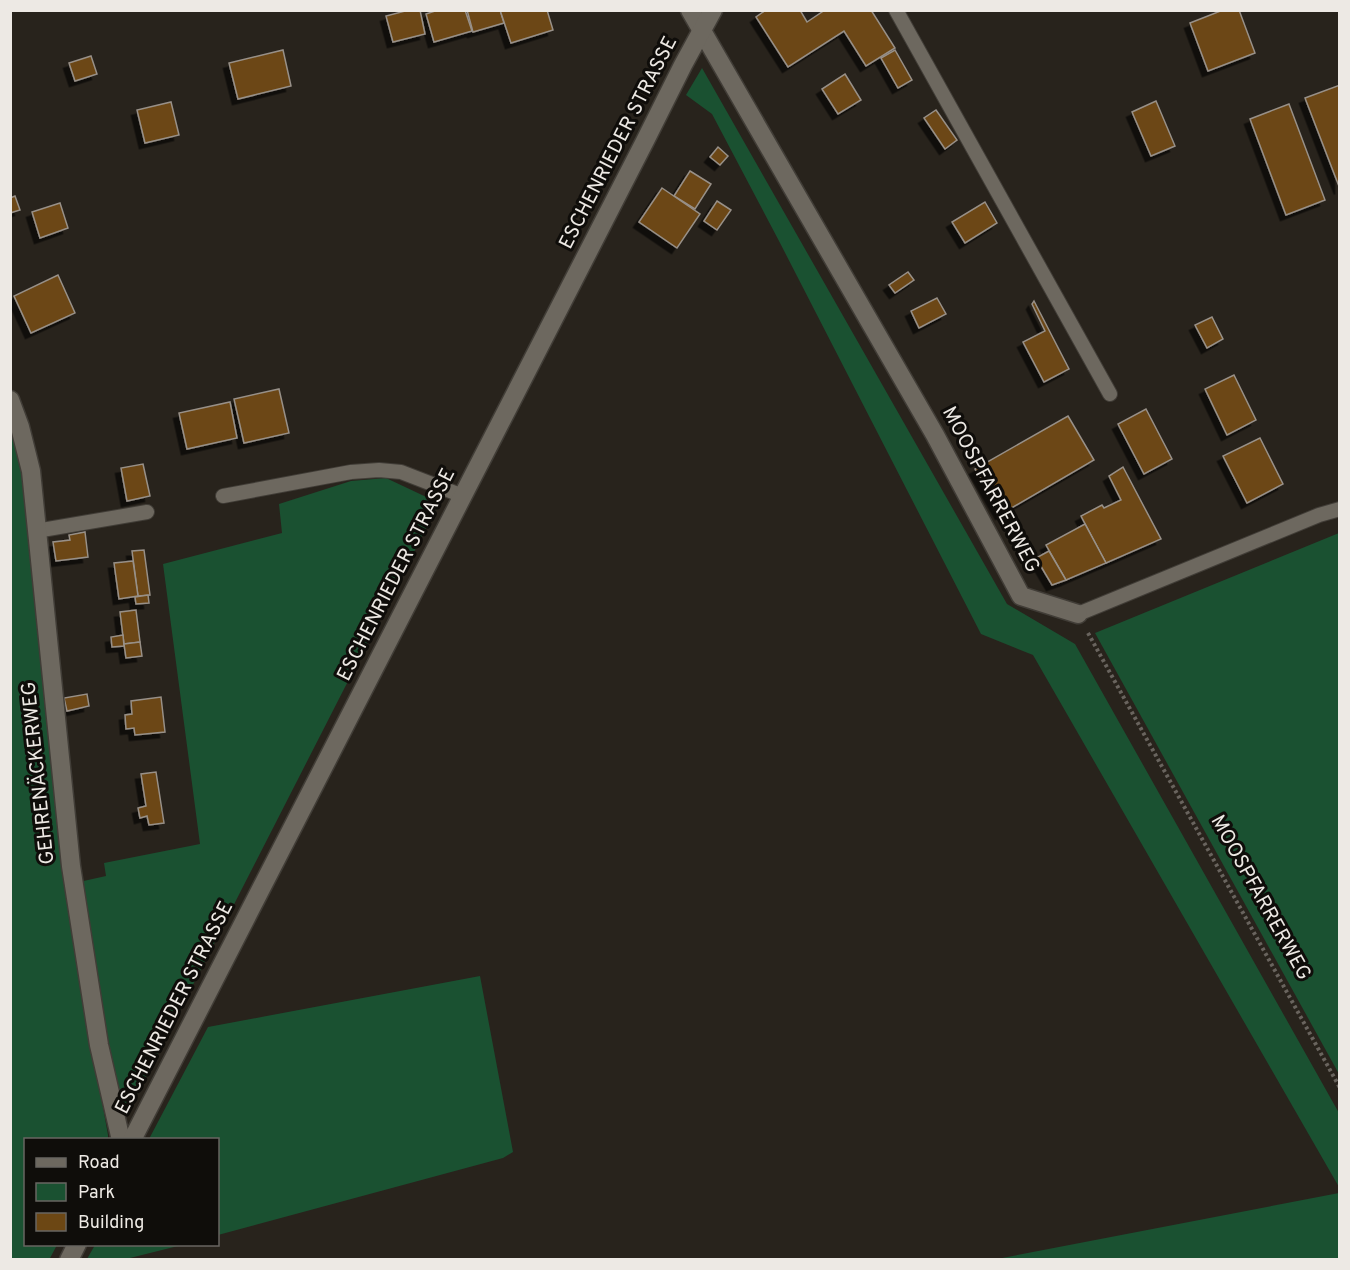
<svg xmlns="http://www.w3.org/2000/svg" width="1350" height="1270" viewBox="0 0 1350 1270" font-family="Overpass,sans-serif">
<defs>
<filter id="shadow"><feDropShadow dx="-5.5" dy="5.5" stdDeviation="0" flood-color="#0009"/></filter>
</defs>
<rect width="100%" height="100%" fill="#28231c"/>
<g fill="#1a5131">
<path d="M 702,68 L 1007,604 L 1075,644 L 1339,1113 L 1339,1187 L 1033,655 L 981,634 L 779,241 L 712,114 L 686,95 Z"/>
<path d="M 10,422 L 22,473 L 45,708 L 69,883 L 92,1046 L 108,1135 L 108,1139 L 26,1140 L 26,1244 L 57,1245 L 49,1260 L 10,1259 Z"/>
<path d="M 386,478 L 439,503 L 128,1112 L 121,1104 L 106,1044 L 79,882 L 106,876 L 104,863 L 200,844 L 163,564 L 282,533 L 279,504 L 351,481 Z"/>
<path d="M 1339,533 L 1340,533 L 1339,1074 L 1095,633 Z"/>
<path d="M 480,976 L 513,1152 L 503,1158 L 218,1235 L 218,1140 L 149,1139 L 208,1027 Z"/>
<path d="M 1339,1193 L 1339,1259 L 997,1259 Z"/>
<path d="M 95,1245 L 95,1244 L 182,1245 L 126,1259 L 87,1259 Z"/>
</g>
<g fill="#6c4714" stroke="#989088" stroke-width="1.5" filter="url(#shadow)">
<path d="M 409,10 L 420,10 L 425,34 L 393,42 L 386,16 Z"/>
<path d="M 438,10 L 465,10 L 472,31 L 434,42 L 426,14 Z"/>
<path d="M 467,10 L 500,10 L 504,23 L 473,32 Z"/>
<path d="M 500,10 L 547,10 L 553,30 L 511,43 Z"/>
<path d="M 766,10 L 800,10 L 807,22 L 825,10 L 871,10 L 895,48 L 866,66 L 844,31 L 788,67 L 756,17 Z"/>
<path d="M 1223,10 L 1239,10 L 1255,53 L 1208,71 L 1190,23 Z"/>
<path d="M 283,50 L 291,86 L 238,99 L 229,63 Z"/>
<path d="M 895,50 L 912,80 L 898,88 L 881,58 Z"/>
<path d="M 91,56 L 97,74 L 75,81 L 69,63 Z"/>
<path d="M 845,74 L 861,100 L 838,114 L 822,89 Z"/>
<path d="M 1340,85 L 1340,189 L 1305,98 Z"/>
<path d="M 1156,101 L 1175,146 L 1151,156 L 1132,112 Z"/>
<path d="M 171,102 L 179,135 L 145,143 L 137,110 Z"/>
<path d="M 1289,104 L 1325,200 L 1286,215 L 1250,119 Z"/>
<path d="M 936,110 L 957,140 L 945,149 L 924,118 Z"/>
<path d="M 718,147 L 728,156 L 720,165 L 710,157 Z"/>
<path d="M 690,171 L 711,184 L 695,209 L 674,196 Z"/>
<path d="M 662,188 L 700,214 L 677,248 L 639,222 Z"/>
<path d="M 15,196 L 20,210 L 10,213 L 10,198 Z"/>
<path d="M 717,201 L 731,210 L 717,230 L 704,221 Z"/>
<path d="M 985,202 L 997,223 L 965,243 L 952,222 Z"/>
<path d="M 60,203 L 68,228 L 40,238 L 32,212 Z"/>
<path d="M 908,272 L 914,280 L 895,293 L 889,285 Z"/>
<path d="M 58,275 L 75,313 L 31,333 L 14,296 Z"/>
<path d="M 937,298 L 946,314 L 919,328 L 911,311 Z"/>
<path d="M 1034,301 L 1069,369 L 1044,382 L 1023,342 L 1045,331 L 1032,304 Z"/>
<path d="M 1212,317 L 1223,339 L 1207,348 L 1195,325 Z"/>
<path d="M 1234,375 L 1256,420 L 1227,435 L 1205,389 Z"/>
<path d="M 279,389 L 289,433 L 244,443 L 234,399 Z"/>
<path d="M 230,402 L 237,438 L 187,449 L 179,413 Z"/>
<path d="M 1146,409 L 1172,459 L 1144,474 L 1118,424 Z"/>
<path d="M 1068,416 L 1094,460 L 1001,514 L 975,469 Z"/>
<path d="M 1260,438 L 1283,484 L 1247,503 L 1223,456 Z"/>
<path d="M 143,464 L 150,496 L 127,501 L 121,468 Z"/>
<path d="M 1123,467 L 1161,539 L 1106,563 L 1081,516 L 1102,505 L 1104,508 L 1121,500 L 1109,476 Z"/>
<path d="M 1085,524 L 1106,563 L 1066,580 L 1046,545 Z"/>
<path d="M 85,532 L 88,557 L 56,561 L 53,542 L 70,540 L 69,535 Z"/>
<path d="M 144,550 L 150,595 L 138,596 L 132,551 Z"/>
<path d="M 1049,551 L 1066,580 L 1052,585 L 1036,558 Z"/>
<path d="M 133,561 L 138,596 L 119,599 L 114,563 Z"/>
<path d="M 148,595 L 149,603 L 136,604 L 135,597 Z"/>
<path d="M 136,610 L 140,642 L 124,644 L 120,612 Z"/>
<path d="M 123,635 L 124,646 L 112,647 L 111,637 Z"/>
<path d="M 140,642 L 142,656 L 126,658 L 124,644 Z"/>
<path d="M 87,694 L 89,706 L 67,711 L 64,698 Z"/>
<path d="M 161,697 L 165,732 L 135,735 L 134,728 L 126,729 L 125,715 L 132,714 L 131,701 Z"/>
<path d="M 156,772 L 164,823 L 149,825 L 147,816 L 140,818 L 138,808 L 146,806 L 141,774 Z"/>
</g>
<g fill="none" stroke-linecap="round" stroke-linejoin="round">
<g stroke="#413d37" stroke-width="16">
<g id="service">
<path d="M 896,10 L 1110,394"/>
<path d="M 223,496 L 351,472 L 379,470 L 401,472 L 463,496"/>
<path d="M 36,531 L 147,512"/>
<path d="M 1078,614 L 1319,515 L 1340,509"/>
</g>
</g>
<g stroke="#413d37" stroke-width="21">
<g id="minor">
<path d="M 690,10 L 935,435 L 1021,596 L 1078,614"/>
<path d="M 10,400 L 20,427 L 31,471 L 71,866 L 99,1045 L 120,1136 L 124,1140"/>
</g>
</g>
<g stroke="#413d37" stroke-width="21">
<g id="tertiary">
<path d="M 132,1140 L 645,141 L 683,65 L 713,10"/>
<path d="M 69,1260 L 77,1244"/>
</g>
</g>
<path stroke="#69645e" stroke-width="4" stroke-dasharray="3 3" stroke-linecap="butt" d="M 1088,633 L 1340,1088"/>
<use href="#service" stroke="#6d685f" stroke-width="14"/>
<use href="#minor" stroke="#6d685f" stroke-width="18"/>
<use href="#tertiary" stroke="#6d685f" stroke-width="18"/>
</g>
<g text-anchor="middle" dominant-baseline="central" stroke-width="6" stroke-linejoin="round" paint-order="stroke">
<g font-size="20" fill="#ede9e4" stroke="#0f0d0a">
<text transform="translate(619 143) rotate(-63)">ESCHENRIEDER STRASSE</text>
<text transform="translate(990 490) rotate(62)">MOOSPFARRERWEG</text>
<text transform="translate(397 575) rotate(-63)">ESCHENRIEDER STRASSE</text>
<text transform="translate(39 773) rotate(-96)">GEHRENÄCKERWEG</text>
<text transform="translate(1260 898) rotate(61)">MOOSPFARRERWEG</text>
<text transform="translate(175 1008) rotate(-63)">ESCHENRIEDER STRASSE</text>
</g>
</g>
<rect width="1350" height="1270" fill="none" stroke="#ede9e4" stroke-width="24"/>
<rect x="24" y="1138" width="195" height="108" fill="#0f0d0a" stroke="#686561" stroke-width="1.5"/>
<rect x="36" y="1158" width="30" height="9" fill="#6d685f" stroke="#686561" stroke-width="1.5"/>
<text x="78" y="1168" font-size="18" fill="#ede9e4">Road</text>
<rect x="36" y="1183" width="30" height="18" fill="#1a5131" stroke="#686561" stroke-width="1.5"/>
<text x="78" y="1198" font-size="18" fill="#ede9e4">Park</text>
<rect x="36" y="1213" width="30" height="18" fill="#6c4714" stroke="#686561" stroke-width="1.5"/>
<text x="78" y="1228" font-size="18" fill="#ede9e4">Building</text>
</svg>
